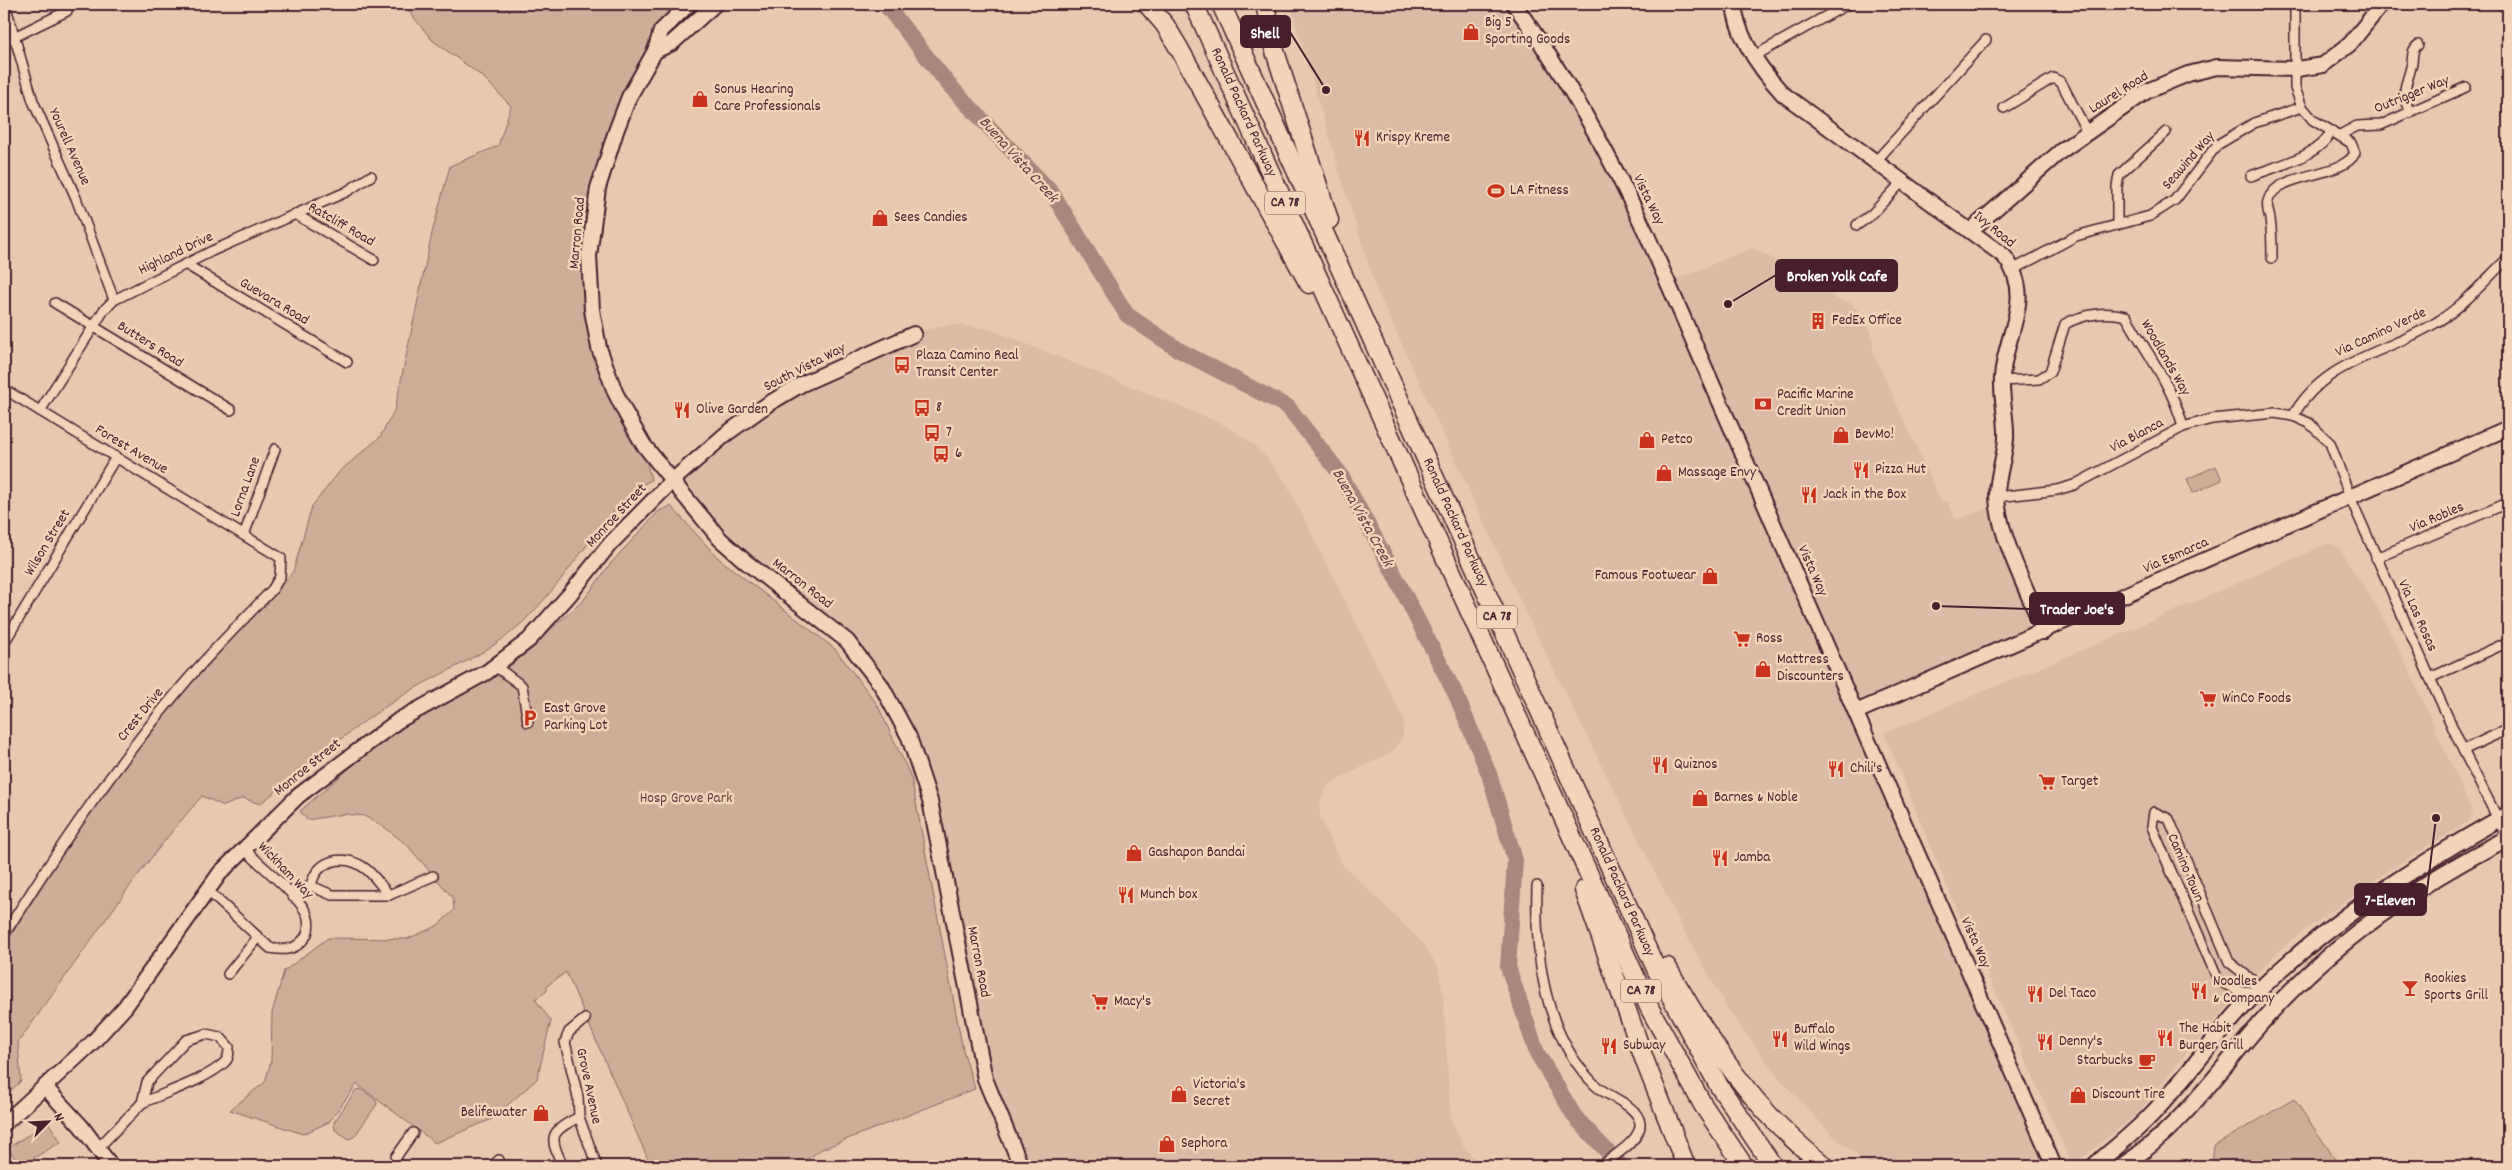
<svg xmlns="http://www.w3.org/2000/svg" width="2512" height="1170" viewBox="0 0 2512 1170" font-family="Dekko,sans-serif">
<rect width="100%" height="100%" fill="#e8c9b0"/>
<filter id="ink" filterUnits="userSpaceOnUse"><feTurbulence type="fractalNoise" baseFrequency=".02" numOctaves="2"/><feDisplacementMap in="SourceGraphic" scale="10" xChannelSelector="R" yChannelSelector="G"/><feConvolveMatrix kernelMatrix="1 2 1 2 8 2 1 2 1" color-interpolation-filters="sRGB"/></filter>
<g filter="url(#ink)">
<g fill="#dbbba5">
<path d="M 1290,4 L 1503,4 L 1504,8 L 1571,88 L 1588,117 L 2053,1166 L 1870,1166 L 1832,1135 L 1778,1077 L 1727,1008 L 1685,933 L 1527,616 L 1377,291 L 1342,181 Z"/>
<path d="M 1752,248 L 1777,261 L 1783,268 L 1796,264 L 1838,300 L 1851,303 L 1867,321 L 1873,339 L 1873,352 L 1941,501 L 1947,501 L 1956,520 L 1996,505 L 2041,631 L 1858,711 L 1669,282 Z"/>
<path d="M 952,324 L 990,329 L 1221,423 L 1253,444 L 1266,457 L 1287,484 L 1404,720 L 1403,736 L 1393,751 L 1328,785 L 1320,801 L 1320,817 L 1341,863 L 1424,944 L 1438,968 L 1443,993 L 1450,1108 L 1452,1122 L 1464,1147 L 1481,1166 L 1021,1166 L 998,1115 L 926,784 L 865,662 L 770,580 L 675,484 L 763,409 L 802,384 L 924,330 Z"/>
<path d="M 2329,543 L 2338,547 L 2376,605 L 2407,665 L 2472,811 L 2471,818 L 2468,822 L 2391,869 L 2291,940 L 2268,962 L 2184,1056 L 2140,1111 L 2080,1160 L 2074,1161 L 2069,1158 L 2066,1152 L 1987,973 L 1965,930 L 1884,733 L 2135,628 Z"/>
</g>
<g fill="#cead99" stroke="#8c6662">
<path d="M 403,4 L 694,4 L 662,34 L 598,171 L 589,317 L 644,452 L 651,480 C 632,490 617,507 604,524 C 577,556 553,594 522,623 C 487,656 442,671 402,696 C 351,728 306,767 260,804 L 243,798 L 224,806 L 202,796 C 133,874 80,959 18,1042 L 21,1081 L 4,1097 L 4,946 L 90,810 L 179,697 L 293,572 L 312,506 L 340,471 L 380,437 L 395,409 L 432,233 L 450,166 L 498,146 L 511,106 L 483,77 L 432,40 Z"/>
<path d="M 2216,466 L 2222,480 L 2193,493 L 2187,479 Z"/>
<path d="M 671,506 L 717,557 L 835,649 L 877,704 L 911,777 L 963,1050 L 975,1089 L 822,1149 L 797,1166 L 651,1166 L 566,972 L 547,986 L 547,991 L 535,999 L 551,1021 L 537,1079 L 492,1119 L 435,1143 L 357,1084 L 329,1122 L 303,1134 L 230,1110 L 265,1082 L 271,1061 L 272,1013 L 284,971 L 328,938 L 407,939 L 437,926 L 454,910 L 453,898 L 407,845 L 383,826 L 364,816 L 344,814 L 307,820 L 300,811 L 409,717 L 476,683 L 514,661 L 583,601 L 611,563 L 659,511 Z"/>
<path d="M 361,1089 L 376,1100 L 377,1104 L 354,1137 L 349,1139 L 335,1130 L 334,1122 L 356,1090 Z"/>
<path d="M 2294,1099 L 2340,1166 L 2212,1166 L 2214,1146 Z"/>
<path d="M 48,1122 L 61,1142 L 20,1166 L 8,1148 Z"/>
</g>
<g fill="none" stroke-linecap="round" stroke-linejoin="round">
<path stroke="#aa867b" stroke-width="16" d="M 885,4 L 949,85 L 1052,193 L 1127,315 L 1179,350 L 1288,407 L 1341,475 L 1390,566 L 1457,697 L 1489,774 L 1515,860 L 1508,967 L 1537,1053 L 1575,1117 L 1621,1166"/>
<g stroke="#4a1f2b" stroke-width="12">
<g id="street">
<path d="M 5,4 L 33,101 L 76,198 L 114,300"/>
<path d="M 2500,4 L 2508,9"/>
<path d="M 4,42 L 67,11"/>
<path d="M 1754,56 L 1848,4"/>
<path d="M 2004,108 L 2053,78 L 2061,82 L 2087,132"/>
<path d="M 2410,113 C 2400,91 2406,88 2411,67 C 2414,59 2410,51 2418,45"/>
<path d="M 2340,135 L 2357,126 L 2381,125 L 2466,87"/>
<path d="M 1874,163 L 1986,40"/>
<path d="M 2251,176 C 2278,165 2317,158 2332,131"/>
<path d="M 295,214 L 374,260"/>
<path d="M 1857,225 L 1871,215 L 1902,182"/>
<path d="M 2117,225 L 2117,187 L 2119,175 L 2166,132"/>
<path d="M 2272,258 C 2272,245 2272,232 2270,219 C 2269,214 2266,206 2268,201 C 2276,171 2342,179 2355,153 L 2351,143 L 2313,120 L 2302,107 L 2295,88 L 2295,4"/>
<path d="M 187,265 L 347,362"/>
<path d="M 2014,269 L 2076,236 L 2150,216 L 2175,200 L 2217,145 L 2254,123 L 2302,107"/>
<path d="M 55,303 L 231,410"/>
<path d="M 2002,381 L 2039,379 L 2050,372 L 2065,324 C 2083,314 2106,311 2126,316 C 2146,352 2173,386 2183,427"/>
<path d="M 4,389 L 281,558 L 280,577 L 272,590 C 242,621 211,652 183,685 C 117,763 58,848 4,935"/>
<path d="M 40,411 L 104,310 L 114,300 L 212,251 L 346,192 L 371,176"/>
<path d="M 2293,416 C 2325,359 2386,354 2437,322 C 2464,306 2486,279 2508,258"/>
<path d="M 1997,497 L 2057,490 L 2074,485 L 2183,427 L 2212,419 L 2275,413 L 2293,416 L 2309,423 L 2330,443 L 2350,497 L 2430,678 L 2463,750 L 2508,839"/>
<path d="M 244,535 L 275,449"/>
<path d="M 2376,558 L 2508,503"/>
<path d="M 4,643 L 116,457"/>
<path d="M 495,666 L 522,686 L 528,722"/>
<path d="M 2430,678 L 2508,642"/>
<path d="M 2463,750 L 2508,729"/>
<path d="M 311,886 L 332,895 L 389,895 L 433,876"/>
<path d="M 311,886 C 316,859 345,853 366,869 C 374,875 382,887 389,895"/>
<path d="M 1537,886 C 1535,955 1543,1033 1595,1085 C 1607,1097 1637,1104 1640,1123 C 1642,1140 1612,1157 1601,1166"/>
<path d="M 207,890 L 270,948 C 282,950 293,951 302,941 C 311,933 310,918 304,909 C 295,893 258,863 243,848"/>
<path d="M 293,897 L 308,886 L 311,886"/>
<path d="M 228,974 L 258,937"/>
<path d="M 2258,992 L 2238,991 L 2218,980 L 2152,827 L 2154,812 L 2169,819 L 2229,962 L 2252,980 L 2258,992 L 2275,1008"/>
<path d="M 585,1019 L 569,1032 L 565,1042 L 578,1097 L 579,1117 L 597,1166"/>
<path d="M 206,1034 L 220,1037 L 229,1047 C 229,1053 229,1058 225,1062 C 206,1080 166,1092 142,1103 L 147,1082 L 186,1040 Z"/>
<path d="M 97,1149 L 142,1103"/>
<path d="M 396,1166 L 396,1157 L 413,1133"/>
<path d="M 492,1166 L 499,1160"/>
<path d="M 563,1166 C 548,1136 550,1132 579,1117"/>
</g>
</g>
<g stroke="#4a1f2b" stroke-width="18">
<g id="secondary">
<path d="M 689,4 L 661,31 L 655,51 L 629,97 L 616,131 L 598,188 L 589,256 L 592,310 L 599,348 L 615,392 L 626,414 L 643,444 L 682,493 L 720,539 L 746,562 L 847,641 L 881,685 L 909,737 L 930,801 L 985,1079 L 1021,1166"/>
<path d="M 1514,4 C 1565,75 1610,155 1647,235 L 2054,1166"/>
<path d="M 1734,4 C 1737,38 1760,69 1783,94 L 2004,256 C 2037,298 2004,333 2002,379 C 2001,399 2007,419 2006,439 C 2004,462 1994,484 1998,507 C 2003,544 2030,596 2044,632"/>
<path d="M 655,51 L 672,43 L 715,4"/>
<path d="M 1970,231 L 2061,151 L 2147,91 L 2188,74 L 2217,67 L 2297,69 L 2323,65 L 2350,44 L 2382,4"/>
<path d="M 1856,712 L 2508,428"/>
<path d="M 45,1087 L 81,1126 L 111,1166"/>
<path d="M 4,1124 L 93,1042 L 125,1007 L 220,873 L 298,796 L 399,720 L 487,672 L 529,640 L 570,594 L 610,544 L 672,481 L 726,434 L 768,404 L 802,384 L 914,334"/>
</g>
</g>
<g stroke="#4a1f2b" stroke-width="19">
<g id="primary">
<path d="M 2094,1166 C 2112,1150 2133,1134 2150,1116 C 2188,1077 2218,1031 2256,993 C 2330,920 2418,864 2508,814"/>
<path d="M 2122,1166 C 2180,1129 2216,1074 2261,1023 C 2328,946 2417,884 2508,838"/>
</g>
</g>
<g stroke="#4a1f2b" stroke-width="21">
<g id="highway">
<path d="M 1147,4 L 1165,25 L 1180,50 L 1309,284"/>
<path id="s1" d="M 1194,4 L 1650,1009 L 1703,1105 L 1744,1166"/>
<path id="s2" d="M 1221,4 L 1657,971 L 1719,1086 L 1773,1166"/>
<path d="M 1265,4 L 1274,48 L 1329,220"/>
<path d="M 1584,890 L 1646,1064 L 1686,1166"/>
<path d="M 1667,967 C 1711,1044 1753,1111 1825,1166"/>
</g>
</g>
<use href="#street" stroke="#f2d4b8" stroke-width="9"/>
<use href="#secondary" stroke="#f2d4b8" stroke-width="14"/>
<use href="#primary" stroke="#f2d4b8" stroke-width="15"/>
<use href="#highway" stroke="#f2d4b8" stroke-width="18"/>
</g>
</g>
<defs>
<g id="shop-bare" transform="scale(1.35)"><path d="M-5-2.5h2.3a2.7 3.5 0 0 1 5.4 0H5L5.5 6h-11ZM-1.5-2.5h3a1.5 2.3 0 0 0-3 0Z" fill="#c8321e" stroke="#f2d4b8" stroke-width="2.5" paint-order="stroke"/></g>
<g id="restaurant-bare" transform="scale(1.35)"><path d="M-5-6h1v4h1v-4h1v4h1v-4h1v5L-1.5 .5V6h-2V.5L-5-1ZM5-6V6H3V1.5H1.5Q1.5-4 5-6Z" fill="#c8321e" stroke="#f2d4b8" stroke-width="2.5" paint-order="stroke"/></g>
<g id="stadium-bare" transform="scale(1.35)"><path d="M0-5a6.5 5 0 1 0 0 10a6.5 5 0 1 0 0-10ZM-3.5-1.8h7v3.6h-7Z" fill="#c8321e" stroke="#f2d4b8" stroke-width="2.5" paint-order="stroke"/></g>
<g id="building-bare" transform="scale(1.35)"><path d="M-4-6H4V6H1V3H-1V6H-4ZM-2.5-4.3h1.7v1.8h-1.7ZM.8-4.3h1.7v1.8H.8ZM-2.5-1h1.7V.8h-1.7ZM.8-1h1.7V.8H.8Z" fill="#c8321e" stroke="#f2d4b8" stroke-width="2.5" paint-order="stroke"/></g>
<g id="bus-bare" transform="scale(1.35)"><path d="M-5-6H5V4H4V6H2V4H-2V6H-4V4H-5ZM-3.5-4V0h7V-4ZM-3.5 1.2v1.5H-2V1.2ZM2 1.2v1.5H3.5V1.2Z" fill="#c8321e" stroke="#f2d4b8" stroke-width="2.5" paint-order="stroke"/></g>
<g id="bank-bare" transform="scale(1.35)"><path d="M-6-4H6V4H-6ZM0-2.3a2.3 2.3 0 1 0 0 4.6a2.3 2.3 0 1 0 0-4.6Z" fill="#c8321e" stroke="#f2d4b8" stroke-width="2.5" paint-order="stroke"/></g>
<g id="supermarket-bare" transform="scale(1.35)"><path d="M-6-5.5h2.5l.6 2H6L4.5 2H-2.5L-4.4-4H-6ZM-1.5 3.2a1.3 1.3 0 1 0 .1 0ZM3 3.2a1.3 1.3 0 1 0 .1 0Z" fill="#c8321e" stroke="#f2d4b8" stroke-width="2.5" paint-order="stroke"/></g>
<g id="parking-bare" transform="scale(1.35)"><path d="M-3.5-5.5H1a3.5 3.5 0 0 1 0 7H-1V5.5H-3.5ZM-1-3.4V-.6H.8a1.4 1.4 0 0 0 0-2.8Z" fill="#c8321e" stroke="#f2d4b8" stroke-width="2.5" paint-order="stroke"/></g>
<g id="bar-bare" transform="scale(1.35)"><path d="M-6-5H6L.8 .8V4.5H3.5V6h-7V4.5H-.8V.8Z" fill="#c8321e" stroke="#f2d4b8" stroke-width="2.5" paint-order="stroke"/></g>
<g id="cafe-bare" transform="scale(1.35)"><path d="M-5.5-4.5H6V0H3Q3 3.5 0 3.5H-2.5Q-5.5 3.5-5.5 0ZM3-3.2v2h1.7v-2ZM-6 4.5H4V6H-6Z" fill="#c8321e" stroke="#f2d4b8" stroke-width="2.5" paint-order="stroke"/></g>
</defs>
<g fill-rule="evenodd">
<use href="#shop-bare" x="1471" y="32"/>
<use href="#shop-bare" x="700" y="99"/>
<use href="#restaurant-bare" x="1362" y="138"/>
<use href="#stadium-bare" x="1496" y="191"/>
<use href="#shop-bare" x="880" y="218"/>
<use href="#building-bare" x="1818" y="321"/>
<use href="#bus-bare" x="902" y="365"/>
<use href="#bank-bare" x="1763" y="404"/>
<use href="#bus-bare" x="922" y="408"/>
<use href="#restaurant-bare" x="682" y="410"/>
<use href="#bus-bare" x="932" y="433"/>
<use href="#shop-bare" x="1841" y="435"/>
<use href="#shop-bare" x="1647" y="440"/>
<use href="#bus-bare" x="941" y="454"/>
<use href="#restaurant-bare" x="1861" y="470"/>
<use href="#shop-bare" x="1664" y="473"/>
<use href="#restaurant-bare" x="1809" y="495"/>
<use href="#shop-bare" x="1710" y="576"/>
<use href="#supermarket-bare" x="1742" y="639"/>
<use href="#shop-bare" x="1763" y="669"/>
<use href="#supermarket-bare" x="2208" y="699"/>
<use href="#parking-bare" x="530" y="718"/>
<use href="#restaurant-bare" x="1660" y="765"/>
<use href="#restaurant-bare" x="1836" y="769"/>
<use href="#supermarket-bare" x="2047" y="782"/>
<use href="#shop-bare" x="1700" y="798"/>
<use href="#shop-bare" x="1134" y="853"/>
<use href="#restaurant-bare" x="1720" y="858"/>
<use href="#restaurant-bare" x="1126" y="895"/>
<use href="#bar-bare" x="2410" y="988"/>
<use href="#restaurant-bare" x="2199" y="991"/>
<use href="#restaurant-bare" x="2035" y="994"/>
<use href="#supermarket-bare" x="1100" y="1002"/>
<use href="#restaurant-bare" x="2165" y="1038"/>
<use href="#restaurant-bare" x="1780" y="1039"/>
<use href="#restaurant-bare" x="2045" y="1042"/>
<use href="#restaurant-bare" x="1609" y="1046"/>
<use href="#cafe-bare" x="2147" y="1061"/>
<use href="#shop-bare" x="1179" y="1094"/>
<use href="#shop-bare" x="2078" y="1095"/>
<use href="#shop-bare" x="541" y="1113"/>
<use href="#shop-bare" x="1167" y="1144"/>
</g>
<g text-anchor="middle" dominant-baseline="central" stroke-width="5" stroke-linejoin="round" paint-order="stroke">
<g fill="#f2d4b8" stroke="#7c5555" stroke-width="1">
<rect x="1265" y="191.5" width="40" height="23" rx="4"/>
<rect x="1477" y="605.5" width="40" height="23" rx="4"/>
<rect x="1621" y="979.5" width="40" height="23" rx="4"/>
</g>
<g font-size="14" font-weight="bold" fill="#4a1f2b">
<text x="1285" y="203">CA 78</text>
<text x="1497" y="617">CA 78</text>
<text x="1641" y="991">CA 78</text>
</g>
<g font-size="15" fill="#4a1f2b" stroke="#f2d4b8" text-anchor="start">
<text x="1485" y="23">Big 5<tspan x="1485" dy="17">Sporting Goods</tspan></text>
<text x="714" y="90">Sonus Hearing<tspan x="714" dy="17">Care Professionals</tspan></text>
<text x="1376" y="138">Krispy Kreme</text>
<text x="1510" y="191">LA Fitness</text>
<text x="894" y="218">Sees Candies</text>
<text x="1832" y="321">FedEx Office</text>
<text x="916" y="356">Plaza Camino Real<tspan x="916" dy="17">Transit Center</tspan></text>
<text x="1777" y="395">Pacific Marine<tspan x="1777" dy="17">Credit Union</tspan></text>
<text x="936" y="408">8</text>
<text x="696" y="410">Olive Garden</text>
<text x="946" y="433">7</text>
<text x="1855" y="435">BevMo!</text>
<text x="1661" y="440">Petco</text>
<text x="955" y="454">6</text>
<text x="1875" y="470">Pizza Hut</text>
<text x="1678" y="473">Massage Envy</text>
<text x="1823" y="495">Jack in the Box</text>
<text x="1696" y="576" text-anchor="end">Famous Footwear</text>
<text x="1756" y="639">Ross</text>
<text x="1777" y="660">Mattress<tspan x="1777" dy="17">Discounters</tspan></text>
<text x="2222" y="699">WinCo Foods</text>
<text x="544" y="709">East Grove<tspan x="544" dy="17">Parking Lot</tspan></text>
<text x="1674" y="765">Quiznos</text>
<text x="1850" y="769">Chili's</text>
<text x="2061" y="782">Target</text>
<text x="1714" y="798">Barnes &amp; Noble</text>
<text x="1148" y="853">Gashapon Bandai</text>
<text x="1734" y="858">Jamba</text>
<text x="1140" y="895">Munch box</text>
<text x="2424" y="979">Rookies<tspan x="2424" dy="17">Sports Grill</tspan></text>
<text x="2213" y="982">Noodles<tspan x="2213" dy="17">&amp; Company</tspan></text>
<text x="2049" y="994">Del Taco</text>
<text x="1114" y="1002">Macy's</text>
<text x="2179" y="1029">The Habit<tspan x="2179" dy="17">Burger Grill</tspan></text>
<text x="1794" y="1030">Buffalo<tspan x="1794" dy="17">Wild Wings</tspan></text>
<text x="2059" y="1042">Denny's</text>
<text x="1623" y="1046">Subway</text>
<text x="2133" y="1061" text-anchor="end">Starbucks</text>
<text x="1193" y="1085">Victoria's<tspan x="1193" dy="17">Secret</tspan></text>
<text x="2092" y="1095">Discount Tire</text>
<text x="527" y="1113" text-anchor="end">Belifewater</text>
<text x="1181" y="1144">Sephora</text>
</g>
<g font-size="15" fill="#4a1f2b" stroke="#f2d4b8">
<text transform="translate(2119 93) rotate(-32)">Laurel Road</text>
<text transform="translate(2412 95) rotate(-22)">Outrigger Way</text>
<text stroke="none"><textPath href="#s1" startOffset="119">Ronald Packard Parkway</textPath></text>
<text transform="translate(69 147) rotate(66)">Yourell Avenue</text>
<text transform="translate(2189 161) rotate(-49)">Seawind Way</text>
<text transform="translate(1648 200) rotate(64)">Vista Way</text>
<text transform="translate(341 225) rotate(30)">Ratcliff Road</text>
<text transform="translate(1994 230) rotate(39)">Ivy Road</text>
<text transform="translate(578 233) rotate(-85)">Marron Road</text>
<text transform="translate(176 254) rotate(-26)">Highland Drive</text>
<text transform="translate(274 302) rotate(31)">Guevara Road</text>
<text transform="translate(2381 333) rotate(-25)">Via Camino Verde</text>
<text transform="translate(150 345) rotate(32)">Butters Road</text>
<text transform="translate(2165 358) rotate(60)">Woodlands Way</text>
<text transform="translate(805 368) rotate(-27)">South Vista Way</text>
<text transform="translate(2137 436) rotate(-28)">Via Blanca</text>
<text transform="translate(131 450) rotate(31)">Forest Avenue</text>
<text transform="translate(246 487) rotate(-70)">Lorna Lane</text>
<text transform="translate(617 516) rotate(-47)">Monroe Street</text>
<text transform="translate(2437 518) rotate(-23)">Via Robles</text>
<text stroke="none"><textPath href="#s2" startOffset="569">Ronald Packard Parkway</textPath></text>
<text transform="translate(48 543) rotate(-59)">Wilson Street</text>
<text transform="translate(2176 556) rotate(-24)">Via Esmarca</text>
<text transform="translate(1812 571) rotate(66)">Vista Way</text>
<text transform="translate(802 584) rotate(38)">Marron Road</text>
<text transform="translate(2417 616) rotate(66)">Via Las Rosas</text>
<text transform="translate(141 715) rotate(-51)">Crest Drive</text>
<text transform="translate(308 768) rotate(-39)">Monroe Street</text>
<text transform="translate(2185 868) rotate(67)">Camino Town</text>
<text transform="translate(285 871) rotate(46)">Wickham Way</text>
<text stroke="none"><textPath href="#s2" startOffset="974">Ronald Packard Parkway</textPath></text>
<text transform="translate(1975 943) rotate(66)">Vista Way</text>
<text transform="translate(978 962) rotate(79)">Marron Road</text>
<text transform="translate(588 1086) rotate(78)">Grove Avenue</text>
</g>
<g font-size="15" fill="#643b41" stroke="#f2d4b8">
<text x="686" y="799">Hosp Grove Park</text>
</g>
<g font-size="16" font-style="italic" fill="#62393f" stroke="#f2d4b8">
<text transform="translate(1018 160) rotate(48)">Buena Vista Creek</text>
<text transform="translate(1362 518) rotate(61)">Buena Vista Creek</text>
</g>
</g>
<path fill="none" stroke="#4a1f2b" stroke-width="2" d="M1326 90L1290 32M1728 304L1776 275M1936 606L2030 609M2436 818L2426 899"/>
<g fill="#4a1f2b" stroke="#f2d4b8" stroke-width="2">
<circle cx="1326" cy="90" r="5"/>
<circle cx="1728" cy="304" r="5"/>
<circle cx="1936" cy="606" r="5"/>
<circle cx="2436" cy="818" r="5"/>
</g>
<g fill="#4a1f2b" stroke="#4a1f2b" stroke-width="2">
<rect x="1241" y="16" width="49" height="31" rx="5"/>
<rect x="1776" y="260" width="121" height="31" rx="5"/>
<rect x="2030" y="593" width="94" height="31" rx="5"/>
<rect x="2355" y="884" width="71" height="31" rx="5"/>
</g>
<g font-size="16" text-anchor="middle" font-weight="bold" fill="#fff">
<text x="1265" y="38">Shell</text>
<text x="1837" y="281">Broken Yolk Cafe</text>
<text x="2077" y="614">Trader Joe's</text>
<text x="2390" y="905">7-Eleven</text>
</g>
<rect width="2512" height="1170" fill="none" stroke="#f2d4b8" stroke-width="20"/>
<rect x="10" y="10" width="2492" height="1150" fill="none" stroke="#4a1f2b" stroke-width="2" filter="url(#ink)"/>
<g transform="translate(48 1122) rotate(66)" stroke="#f2d4b8" stroke-width="4" paint-order="stroke">
<path d="M0-4L9 19L0 12L-9 19Z" fill="#4a1f2b"/>
<text y="-8" font-size="14" font-weight="bold" text-anchor="middle" fill="#4a1f2b">N</text>
</g>
</svg>
